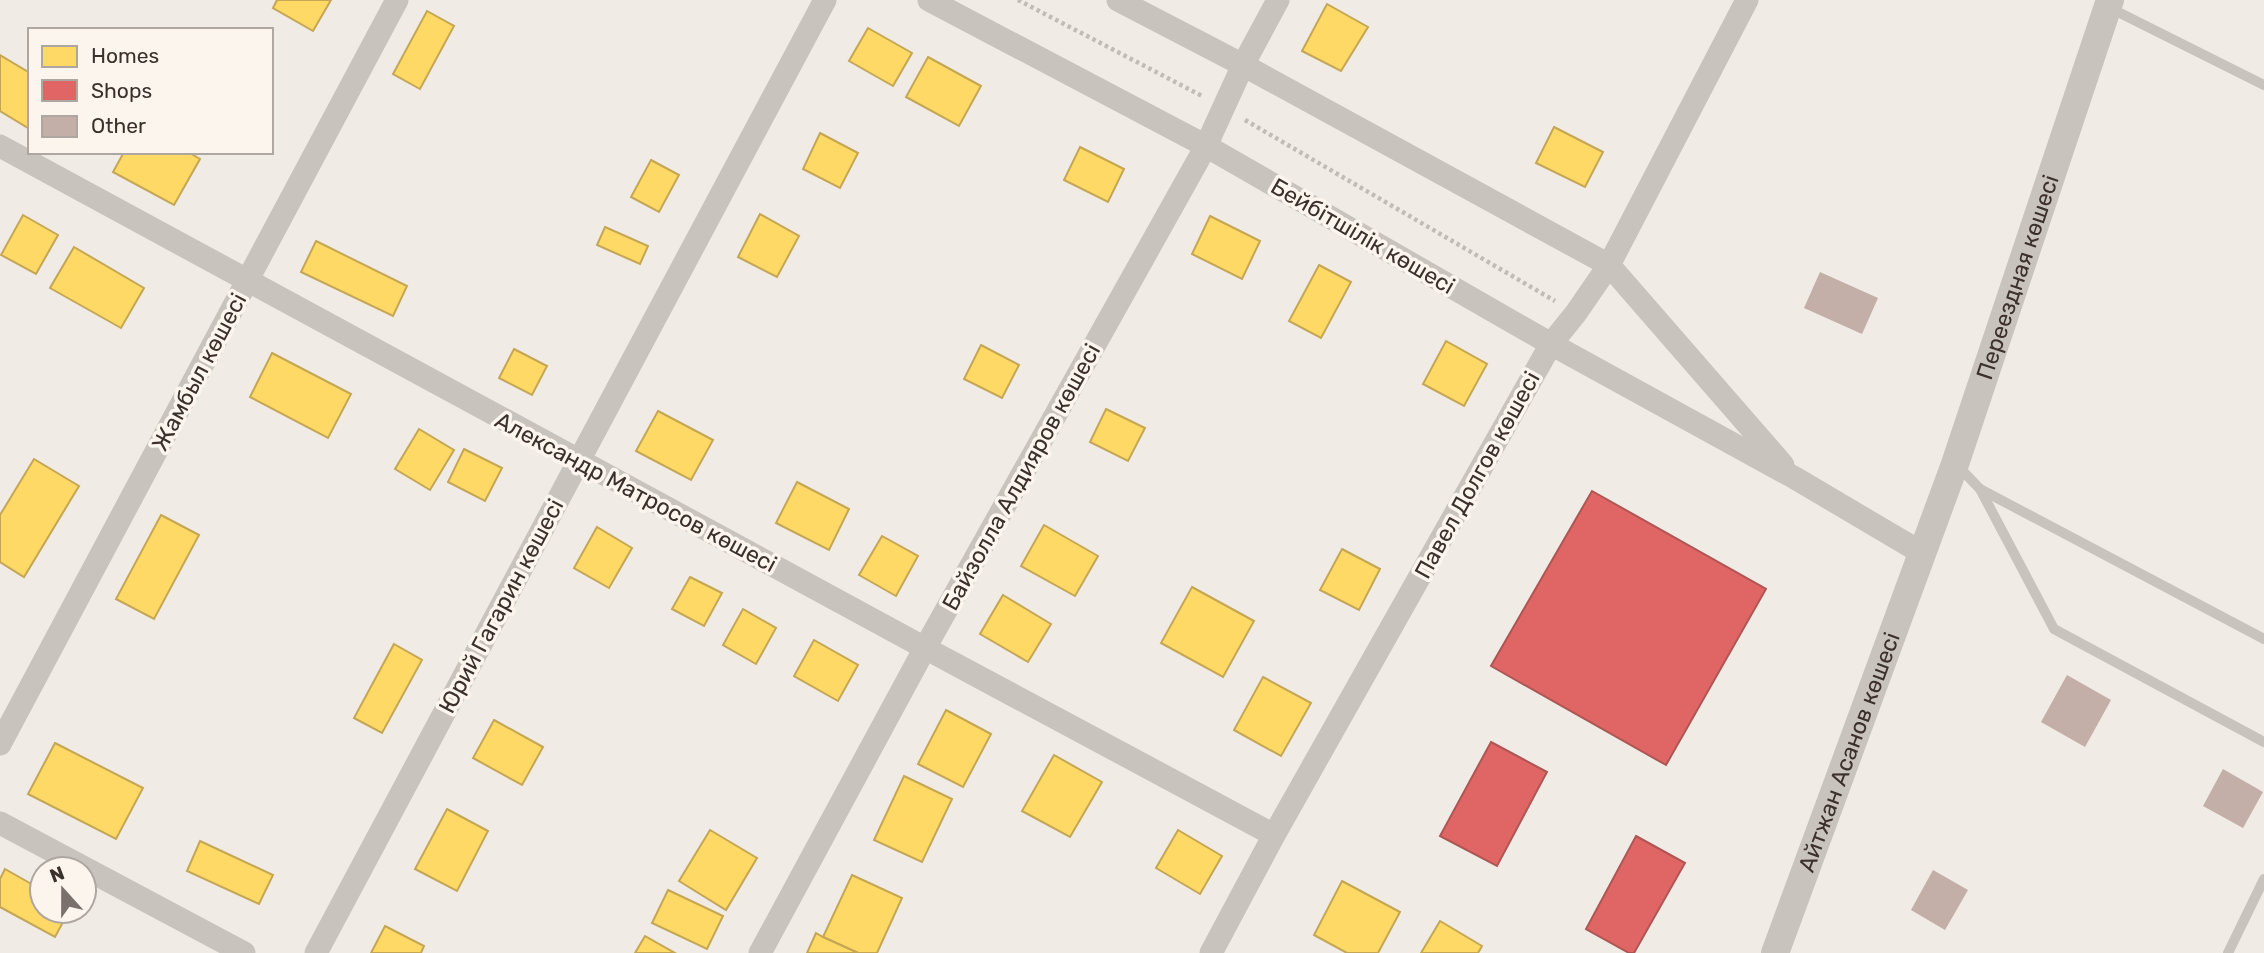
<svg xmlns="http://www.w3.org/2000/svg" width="2264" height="953" viewBox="0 0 2264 953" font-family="Rubik,sans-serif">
<rect width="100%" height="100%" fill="#f0ebe5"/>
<g fill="#ffd966" stroke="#c4a654" stroke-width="2">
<path d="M 277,0 L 331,0 L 313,31 L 273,8 Z"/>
<path d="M 1327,4 L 1368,27 L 1341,71 L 1302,51 Z"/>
<path d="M 427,11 L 454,26 L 420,89 L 393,74 Z"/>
<path d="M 868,28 L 912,53 L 893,86 L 849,61 Z"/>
<path d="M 0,55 L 30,73 L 28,128 L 0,111 Z"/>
<path d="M 928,57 L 981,86 L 959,126 L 906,97 Z"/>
<path d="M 1554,127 L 1603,152 L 1585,187 L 1536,163 Z"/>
<path d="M 820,133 L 858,153 L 840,188 L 803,169 Z"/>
<path d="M 1080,147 L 1124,169 L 1108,202 L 1064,180 Z"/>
<path d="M 124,152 L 188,152 L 200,159 L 174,205 L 113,172 Z"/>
<path d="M 651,160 L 679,175 L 659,212 L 631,197 Z"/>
<path d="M 760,214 L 799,236 L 777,277 L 738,257 Z"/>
<path d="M 23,215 L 58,235 L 36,274 L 1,255 Z"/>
<path d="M 1210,216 L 1260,241 L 1242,279 L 1192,254 Z"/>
<path d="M 605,227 L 648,246 L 640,264 L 597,245 Z"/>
<path d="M 316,241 L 407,286 L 393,316 L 301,272 Z"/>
<path d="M 74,247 L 144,288 L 121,328 L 50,288 Z"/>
<path d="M 1319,265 L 1351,282 L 1321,338 L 1289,321 Z"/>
<path d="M 1446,341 L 1487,364 L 1464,406 L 1423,384 Z"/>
<path d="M 981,345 L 1019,365 L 1002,398 L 964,379 Z"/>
<path d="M 514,349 L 547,366 L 532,395 L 499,378 Z"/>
<path d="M 272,353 L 351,394 L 328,438 L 250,397 Z"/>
<path d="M 1106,409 L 1145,428 L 1128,461 L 1090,442 Z"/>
<path d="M 658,411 L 713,440 L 691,480 L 636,451 Z"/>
<path d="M 419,429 L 454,450 L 430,490 L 395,469 Z"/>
<path d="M 464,449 L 502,468 L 485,501 L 448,482 Z"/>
<path d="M 34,459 L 79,486 L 24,577 L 0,562 L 0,515 Z"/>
<path d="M 797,482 L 849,509 L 829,550 L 776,523 Z"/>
<path d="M 161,515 L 199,535 L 154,619 L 116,599 Z"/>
<path d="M 1044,525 L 1098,556 L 1075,596 L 1021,566 Z"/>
<path d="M 597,527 L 632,548 L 609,588 L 574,568 Z"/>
<path d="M 882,536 L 918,556 L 896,596 L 859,575 Z"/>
<path d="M 1342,549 L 1380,569 L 1359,610 L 1320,590 Z"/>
<path d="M 690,577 L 722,593 L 704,626 L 672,609 Z"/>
<path d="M 1192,587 L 1254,621 L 1223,677 L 1161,643 Z"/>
<path d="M 1003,595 L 1051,624 L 1028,662 L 980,634 Z"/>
<path d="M 743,609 L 776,628 L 756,664 L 723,645 Z"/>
<path d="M 814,640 L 858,665 L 838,701 L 794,676 Z"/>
<path d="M 394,644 L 422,660 L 382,733 L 354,718 Z"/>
<path d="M 1263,677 L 1311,703 L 1281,756 L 1234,730 Z"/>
<path d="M 946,710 L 991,734 L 963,787 L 918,764 Z"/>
<path d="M 494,720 L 543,747 L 522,785 L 473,758 Z"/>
<path d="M 55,743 L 143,788 L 116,839 L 28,794 Z"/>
<path d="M 1054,755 L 1102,782 L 1070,837 L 1022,811 Z"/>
<path d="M 904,776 L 952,799 L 922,862 L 874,840 Z"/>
<path d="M 447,809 L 488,831 L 457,891 L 415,869 Z"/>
<path d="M 710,830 L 757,858 L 726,910 L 679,881 Z"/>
<path d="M 1178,830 L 1222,856 L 1200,894 L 1156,868 Z"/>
<path d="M 200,841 L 273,875 L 259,904 L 187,871 Z"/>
<path d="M 5,869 L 42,890 L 42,911 L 69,911 L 55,937 L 0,907 L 0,879 Z"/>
<path d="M 852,875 L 902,898 L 877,953 L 858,953 L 823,937 Z"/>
<path d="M 1342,881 L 1400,912 L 1378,953 L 1347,953 L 1314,935 Z"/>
<path d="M 668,890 L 723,916 L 707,949 L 652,923 Z"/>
<path d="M 1440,921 L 1482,946 L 1478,953 L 1421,953 Z"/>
<path d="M 385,926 L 424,946 L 421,953 L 371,953 Z"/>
<path d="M 816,933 L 823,937 L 858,953 L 807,953 Z"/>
<path d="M 645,936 L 675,953 L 635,953 Z"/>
</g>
<g fill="#e06666" stroke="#ae5654" stroke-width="2">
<path d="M 1592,491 L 1766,589 L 1666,765 L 1491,666 Z"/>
<path d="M 1491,742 L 1547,772 L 1497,866 L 1440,836 Z"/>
<path d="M 1636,836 L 1685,863 L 1634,953 L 1629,953 L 1586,929 Z"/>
</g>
<g fill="#c3afa7">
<path d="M 1820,272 L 1878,298 L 1862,334 L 1804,308 Z"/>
<path d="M 2067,675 L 2111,700 L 2085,747 L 2041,722 Z"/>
<path d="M 2223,769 L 2263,792 L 2243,828 L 2203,806 Z"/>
<path d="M 1933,870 L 1968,890 L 1945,930 L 1911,910 Z"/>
</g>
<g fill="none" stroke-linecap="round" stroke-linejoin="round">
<g stroke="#c2bbb6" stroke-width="4.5" stroke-dasharray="3.5 3.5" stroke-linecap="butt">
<path d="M 1018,0 L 1204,97"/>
<path d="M 1245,120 L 1555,301"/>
</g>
<g stroke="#c9c3be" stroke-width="10">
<path d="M 2108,7 L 2264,85"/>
<path d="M 1956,464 L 1980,489 L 2054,629 L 2264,742"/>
<path d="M 1980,489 L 2264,639"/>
<path d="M 2228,953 L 2264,879"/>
</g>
<g stroke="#c9c3be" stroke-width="23">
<path d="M 929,0 L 1206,146 L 1551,344 L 1795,478 L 1922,553"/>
<path d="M 1118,0 L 1243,65 L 1609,265 L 1783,465"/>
<path d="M 0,146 L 925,648 L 1274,835"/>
<path d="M 0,744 L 397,0"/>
<path d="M 0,823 L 244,953"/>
<path d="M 316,953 L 825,0"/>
<path d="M 760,953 L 925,648 L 1206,146 L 1243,65 L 1278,0"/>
<path d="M 1211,953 L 1274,835 L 1551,344 L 1576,313 L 1609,265 L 1747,0"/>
</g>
<path stroke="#c9c3be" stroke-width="28" id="s1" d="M 1775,953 L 1955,464 L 2110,0"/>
</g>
<g text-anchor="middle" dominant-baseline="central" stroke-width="7" stroke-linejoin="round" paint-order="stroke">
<g font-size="23" fill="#3b302b" stroke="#fbf5ee">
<text transform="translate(1363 236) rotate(30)">Бейбітшілік көшесі</text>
<text stroke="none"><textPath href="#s1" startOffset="718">Переездная көшесі</textPath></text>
<text transform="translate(199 372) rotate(-62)">Жамбыл көшесі</text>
<text transform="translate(1477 475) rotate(-61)">Павел Долгов көшесі</text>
<text transform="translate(1021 477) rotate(-61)">Байзолла Алдияров көшесі</text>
<text transform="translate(636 492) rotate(28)">Александр Матросов көшесі</text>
<text transform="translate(501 606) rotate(-62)">Юрий Гагарин көшесі</text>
<text stroke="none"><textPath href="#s1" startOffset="214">Айтжан Асанов көшесі</textPath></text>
</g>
</g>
<rect x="28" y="28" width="245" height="126" fill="#fbf5ee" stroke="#aea6a0" stroke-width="2"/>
<rect x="42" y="46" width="35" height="21" fill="#ffd966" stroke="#aea6a0" stroke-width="2"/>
<text x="91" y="63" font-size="21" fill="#3b302b">Homes</text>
<rect x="42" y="80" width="35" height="21" fill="#e06666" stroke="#aea6a0" stroke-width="2"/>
<text x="91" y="98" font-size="21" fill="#3b302b">Shops</text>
<rect x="42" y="116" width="35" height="21" fill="#c3afa7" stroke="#aea6a0" stroke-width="2"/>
<text x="91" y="133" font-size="21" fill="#3b302b">Other</text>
<g transform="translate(63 890) rotate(339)"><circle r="33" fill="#fbf5ee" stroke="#aea6a0" stroke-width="2"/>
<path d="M0-5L12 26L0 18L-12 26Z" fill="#7a716c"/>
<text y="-10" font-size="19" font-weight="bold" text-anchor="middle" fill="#3b302b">N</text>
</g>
</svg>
